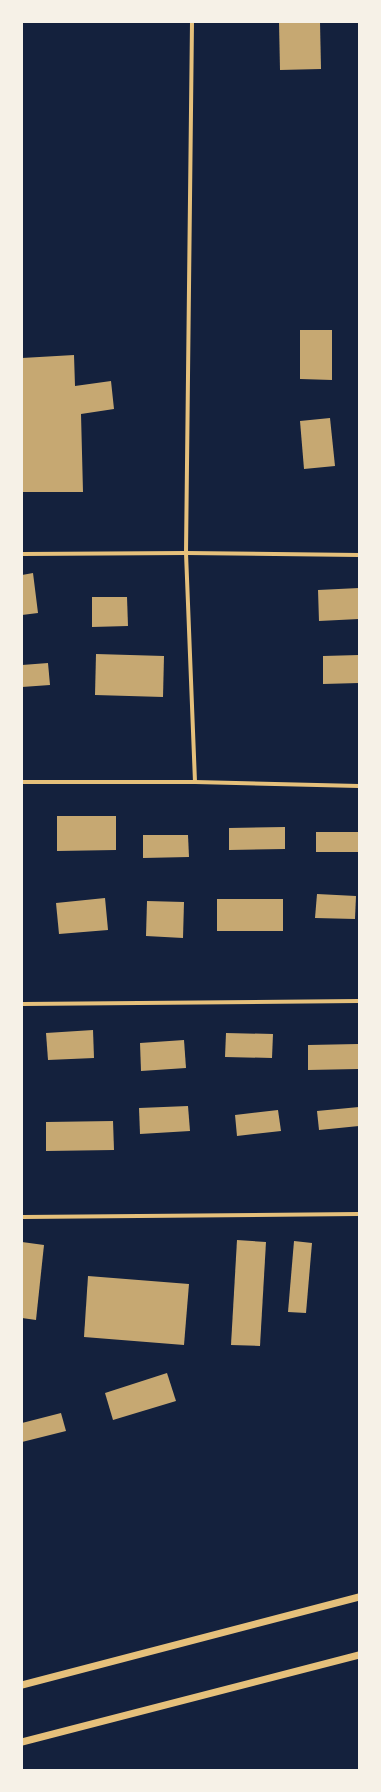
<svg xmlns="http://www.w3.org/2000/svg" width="381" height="1792" viewBox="0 0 381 1792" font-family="Signika,sans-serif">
<rect width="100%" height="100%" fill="#14213d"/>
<g fill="#c6a872">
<path d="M 279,22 L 320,22 L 321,69 L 280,70 Z"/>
<path d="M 300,330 L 332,330 L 332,380 L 300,379 Z"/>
<path d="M 74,355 L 75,386 L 111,381 L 114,409 L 81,414 L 83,492 L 22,492 L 22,358 Z"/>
<path d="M 330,418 L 335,466 L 304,469 L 300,421 Z"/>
<path d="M 33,573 L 38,613 L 22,615 L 22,575 Z"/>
<path d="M 359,588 L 359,619 L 319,621 L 318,590 Z"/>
<path d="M 92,597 L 127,597 L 128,626 L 92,627 Z"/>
<path d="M 96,654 L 164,656 L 163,697 L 95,695 Z"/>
<path d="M 359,655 L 359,683 L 323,684 L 323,656 Z"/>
<path d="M 48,663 L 50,685 L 22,687 L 22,665 Z"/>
<path d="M 57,816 L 116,816 L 116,850 L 57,851 Z"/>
<path d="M 285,827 L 285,849 L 229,850 L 229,828 Z"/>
<rect x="316" y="832" width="43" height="20"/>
<path d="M 143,835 L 188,835 L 189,857 L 143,858 Z"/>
<path d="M 317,894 L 356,896 L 355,919 L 315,918 Z"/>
<path d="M 105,898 L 108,930 L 59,934 L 56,903 Z"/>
<rect x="217" y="899" width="66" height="32"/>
<path d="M 147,901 L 184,902 L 183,938 L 146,936 Z"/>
<path d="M 93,1030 L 94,1058 L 48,1060 L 46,1033 Z"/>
<path d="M 226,1033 L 273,1034 L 272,1058 L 225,1057 Z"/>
<path d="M 184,1040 L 186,1068 L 141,1071 L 140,1043 Z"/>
<path d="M 358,1044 L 358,1069 L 308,1070 L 308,1045 Z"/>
<path d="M 188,1106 L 190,1131 L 140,1134 L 139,1108 Z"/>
<path d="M 359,1107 L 359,1126 L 319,1130 L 317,1111 Z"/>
<path d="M 278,1110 L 281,1131 L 237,1136 L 235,1115 Z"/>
<path d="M 113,1121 L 114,1150 L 46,1151 L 46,1122 Z"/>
<path d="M 237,1240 L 266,1242 L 260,1346 L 231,1345 Z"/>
<path d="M 294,1241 L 312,1243 L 306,1313 L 288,1312 Z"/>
<path d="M 22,1242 L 44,1245 L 36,1320 L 22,1318 Z"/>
<path d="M 88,1276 L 189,1284 L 184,1345 L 84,1337 Z"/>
<path d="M 167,1373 L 176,1401 L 113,1420 L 105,1393 Z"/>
<path d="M 61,1413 L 66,1431 L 22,1442 L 22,1423 Z"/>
</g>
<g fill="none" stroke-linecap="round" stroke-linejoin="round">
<g stroke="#e5c07b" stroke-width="4">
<path d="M 192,22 L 186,553 L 195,782"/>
<path d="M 22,554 L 186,553 L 359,555"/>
<path d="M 22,782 L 195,782 L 359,786"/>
<path d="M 22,1004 L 359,1001"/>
<path d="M 22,1217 L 359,1214"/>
</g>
<g stroke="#e5c07b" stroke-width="7">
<path d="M 22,1685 L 359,1597"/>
<path d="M 22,1742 L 359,1655"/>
</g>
</g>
<rect width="381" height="1792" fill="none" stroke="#f6f1e7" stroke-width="46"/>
</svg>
